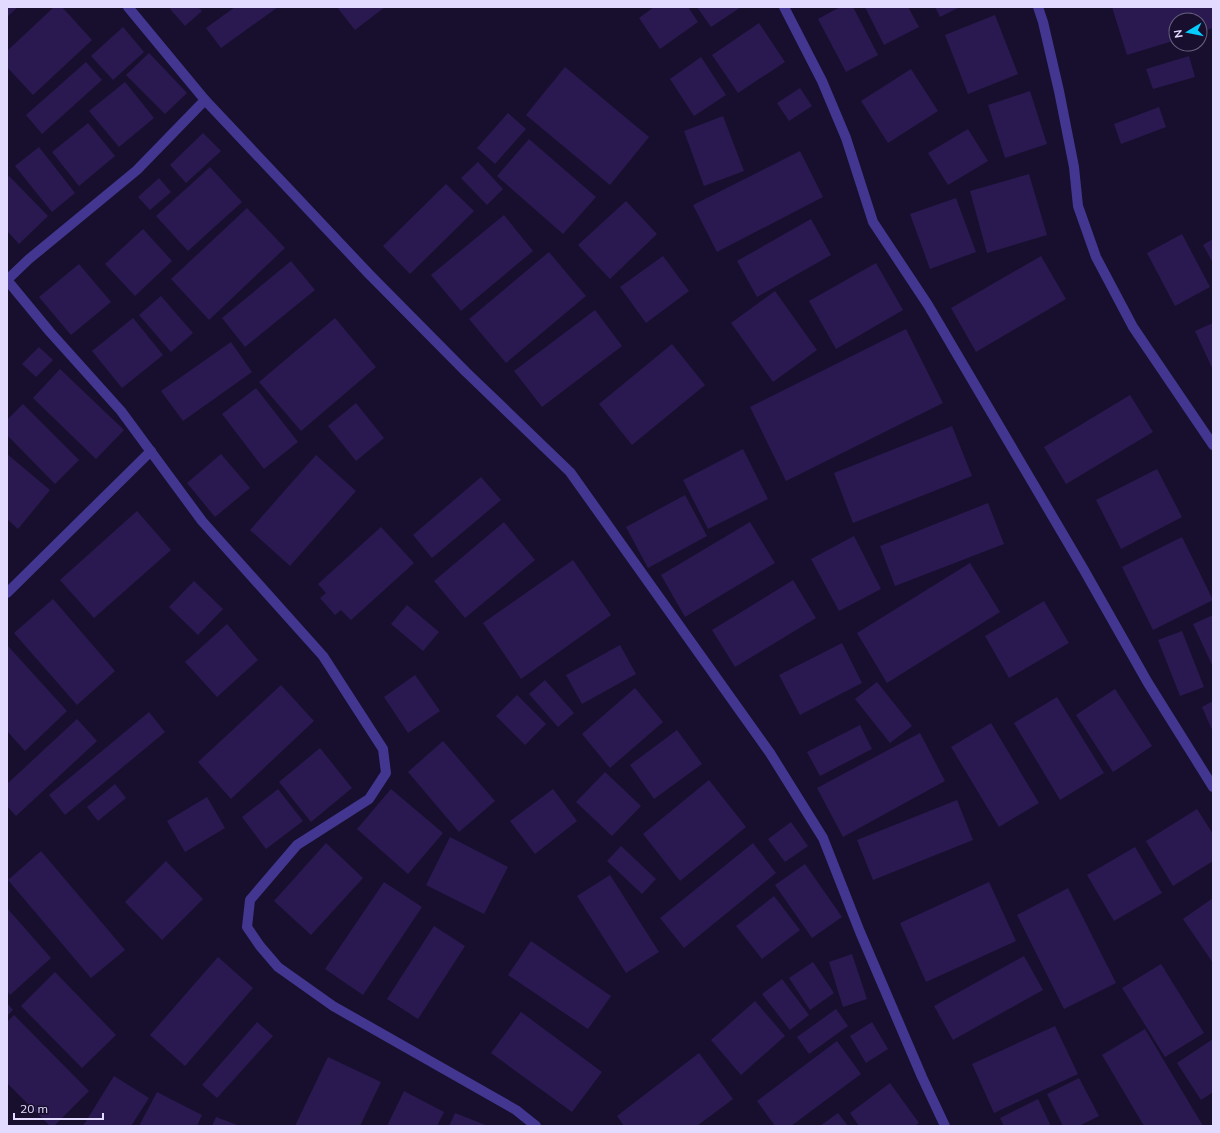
<svg xmlns="http://www.w3.org/2000/svg" width="1220" height="1133" viewBox="0 0 1220 1133" font-family="Mulish,sans-serif">
<rect width="100%" height="100%" fill="#170f2d"/>
<g fill="#2a1950">
<path d="M 7,7 L 18,7 L 7,17 Z"/>
<path d="M 54,7 L 62,7 L 92,40 L 33,95 L 7,67 L 7,51 Z"/>
<path d="M 171,7 L 198,7 L 202,11 L 185,26 L 170,9 Z"/>
<path d="M 235,7 L 278,7 L 221,48 L 206,28 Z"/>
<path d="M 337,7 L 385,7 L 355,30 Z"/>
<path d="M 654,7 L 688,7 L 698,22 L 660,49 L 639,18 Z"/>
<path d="M 697,7 L 741,7 L 711,27 Z"/>
<path d="M 840,7 L 853,7 L 878,55 L 846,72 L 818,19 Z"/>
<path d="M 865,7 L 908,7 L 919,27 L 884,45 Z"/>
<path d="M 935,7 L 960,7 L 940,17 Z"/>
<path d="M 1112,7 L 1213,7 L 1213,28 L 1200,32 L 1200,20 L 1176,20 L 1176,40 L 1127,55 Z"/>
<path d="M 995,15 L 1018,74 L 968,94 L 945,35 Z"/>
<path d="M 759,23 L 785,62 L 738,93 L 712,55 Z"/>
<path d="M 123,27 L 144,52 L 113,80 L 91,56 Z"/>
<path d="M 149,53 L 187,93 L 165,114 L 126,75 Z"/>
<path d="M 1189,56 L 1195,77 L 1153,89 L 1146,69 Z"/>
<path d="M 701,57 L 726,95 L 694,116 L 670,79 Z"/>
<path d="M 86,62 L 102,80 L 42,134 L 26,115 Z"/>
<path d="M 565,67 L 649,137 L 610,185 L 526,115 Z"/>
<path d="M 911,69 L 938,111 L 888,143 L 861,101 Z"/>
<path d="M 125,82 L 154,118 L 119,147 L 89,111 Z"/>
<path d="M 800,88 L 812,106 L 789,121 L 777,103 Z"/>
<path d="M 1030,91 L 1047,144 L 1005,158 L 988,105 Z"/>
<path d="M 1159,107 L 1166,127 L 1121,144 L 1114,124 Z"/>
<path d="M 508,113 L 526,129 L 495,164 L 477,148 Z"/>
<path d="M 723,116 L 744,171 L 704,186 L 684,131 Z"/>
<path d="M 88,123 L 115,156 L 79,186 L 52,152 Z"/>
<path d="M 968,129 L 988,161 L 948,185 L 928,153 Z"/>
<path d="M 203,133 L 221,151 L 186,183 L 170,165 Z"/>
<path d="M 529,139 L 596,197 L 563,234 L 497,176 Z"/>
<path d="M 39,147 L 75,193 L 52,212 L 15,166 Z"/>
<path d="M 800,151 L 823,197 L 717,252 L 693,205 Z"/>
<path d="M 478,162 L 503,189 L 487,205 L 461,178 Z"/>
<path d="M 210,167 L 242,202 L 188,251 L 156,216 Z"/>
<path d="M 1029,174 L 1047,235 L 987,253 L 970,191 Z"/>
<path d="M 9,176 L 48,216 L 19,244 L 7,231 L 7,178 Z"/>
<path d="M 159,178 L 171,192 L 150,210 L 138,197 Z"/>
<path d="M 446,184 L 474,211 L 410,274 L 383,246 Z"/>
<path d="M 956,198 L 976,252 L 930,269 L 910,214 Z"/>
<path d="M 626,201 L 657,234 L 610,279 L 578,245 Z"/>
<path d="M 247,208 L 285,248 L 209,320 L 171,279 Z"/>
<path d="M 504,215 L 533,251 L 461,311 L 431,275 Z"/>
<path d="M 811,219 L 831,255 L 757,297 L 737,261 Z"/>
<path d="M 143,229 L 172,261 L 135,296 L 105,264 Z"/>
<path d="M 1182,234 L 1210,287 L 1175,306 L 1147,253 Z"/>
<path d="M 1213,239 L 1213,263 L 1203,245 Z"/>
<path d="M 549,252 L 586,296 L 506,363 L 469,319 Z"/>
<path d="M 663,256 L 689,291 L 646,323 L 620,287 Z"/>
<path d="M 1041,256 L 1066,299 L 976,352 L 951,308 Z"/>
<path d="M 291,261 L 315,290 L 245,347 L 222,318 Z"/>
<path d="M 876,263 L 903,310 L 836,349 L 809,301 Z"/>
<path d="M 79,264 L 111,302 L 71,335 L 39,297 Z"/>
<path d="M 775,291 L 817,350 L 773,382 L 731,323 Z"/>
<path d="M 161,296 L 193,333 L 171,352 L 139,315 Z"/>
<path d="M 595,310 L 622,346 L 542,407 L 514,371 Z"/>
<path d="M 133,318 L 163,355 L 122,388 L 92,351 Z"/>
<path d="M 335,318 L 376,367 L 301,431 L 259,382 Z"/>
<path d="M 1213,323 L 1213,370 L 1195,331 Z"/>
<path d="M 906,329 L 943,403 L 786,481 L 750,407 Z"/>
<path d="M 231,342 L 252,372 L 183,421 L 161,391 Z"/>
<path d="M 672,344 L 705,385 L 632,445 L 599,404 Z"/>
<path d="M 39,347 L 53,360 L 36,377 L 22,364 Z"/>
<path d="M 60,369 L 124,430 L 96,459 L 33,398 Z"/>
<path d="M 256,388 L 298,442 L 264,469 L 222,414 Z"/>
<path d="M 1130,395 L 1153,432 L 1066,484 L 1044,447 Z"/>
<path d="M 356,403 L 384,438 L 356,461 L 328,426 Z"/>
<path d="M 23,404 L 79,460 L 55,484 L 7,435 L 7,420 Z"/>
<path d="M 952,426 L 972,476 L 853,523 L 834,473 Z"/>
<path d="M 743,449 L 768,499 L 708,529 L 683,480 Z"/>
<path d="M 7,454 L 50,490 L 18,529 L 7,519 Z"/>
<path d="M 221,454 L 250,488 L 215,517 L 187,483 Z"/>
<path d="M 316,455 L 356,491 L 290,566 L 250,530 Z"/>
<path d="M 1157,469 L 1182,517 L 1121,549 L 1096,500 Z"/>
<path d="M 481,477 L 501,500 L 432,558 L 413,535 Z"/>
<path d="M 685,495 L 707,536 L 648,568 L 626,527 Z"/>
<path d="M 988,503 L 1004,544 L 895,586 L 880,546 Z"/>
<path d="M 137,511 L 171,550 L 94,618 L 60,580 Z"/>
<path d="M 504,522 L 535,560 L 465,618 L 434,581 Z"/>
<path d="M 750,522 L 775,563 L 685,617 L 661,575 Z"/>
<path d="M 381,527 L 414,563 L 351,620 L 341,610 L 335,615 L 320,598 L 326,593 L 318,584 Z"/>
<path d="M 854,536 L 881,589 L 839,611 L 811,559 Z"/>
<path d="M 1182,537 L 1213,600 L 1153,630 L 1122,567 Z"/>
<path d="M 573,560 L 611,615 L 521,679 L 483,623 Z"/>
<path d="M 970,563 L 1000,612 L 887,683 L 857,633 Z"/>
<path d="M 793,580 L 816,618 L 735,667 L 712,630 Z"/>
<path d="M 194,581 L 223,609 L 198,635 L 169,607 Z"/>
<path d="M 53,599 L 115,671 L 77,705 L 14,633 Z"/>
<path d="M 1044,601 L 1069,643 L 1009,678 L 985,636 Z"/>
<path d="M 407,605 L 439,632 L 423,651 L 391,624 Z"/>
<path d="M 1213,615 L 1213,667 L 1193,624 Z"/>
<path d="M 227,624 L 258,660 L 217,697 L 185,662 Z"/>
<path d="M 1182,631 L 1204,687 L 1180,696 L 1158,640 Z"/>
<path d="M 842,643 L 862,683 L 800,715 L 779,675 Z"/>
<path d="M 7,645 L 67,711 L 25,751 L 7,731 Z"/>
<path d="M 620,645 L 636,674 L 582,704 L 566,675 Z"/>
<path d="M 415,675 L 440,711 L 408,733 L 384,697 Z"/>
<path d="M 545,680 L 574,713 L 558,727 L 529,694 Z"/>
<path d="M 877,682 L 912,726 L 890,743 L 855,699 Z"/>
<path d="M 281,685 L 314,721 L 231,799 L 198,762 Z"/>
<path d="M 635,688 L 663,722 L 610,768 L 582,734 Z"/>
<path d="M 1115,689 L 1152,746 L 1113,772 L 1076,715 Z"/>
<path d="M 517,695 L 546,724 L 525,745 L 496,716 Z"/>
<path d="M 1057,697 L 1104,773 L 1060,800 L 1014,723 Z"/>
<path d="M 1213,701 L 1213,732 L 1202,707 Z"/>
<path d="M 149,712 L 165,732 L 65,815 L 49,795 Z"/>
<path d="M 77,719 L 97,741 L 16,816 L 7,806 L 7,784 Z"/>
<path d="M 991,723 L 1039,803 L 999,827 L 951,747 Z"/>
<path d="M 860,725 L 872,749 L 820,776 L 807,752 Z"/>
<path d="M 677,730 L 702,764 L 654,799 L 630,765 Z"/>
<path d="M 920,733 L 945,781 L 843,837 L 817,788 Z"/>
<path d="M 443,741 L 495,801 L 459,832 L 408,772 Z"/>
<path d="M 320,748 L 352,788 L 311,822 L 279,782 Z"/>
<path d="M 605,772 L 641,806 L 612,836 L 576,802 Z"/>
<path d="M 709,780 L 746,827 L 680,881 L 643,834 Z"/>
<path d="M 115,784 L 126,798 L 98,821 L 87,807 Z"/>
<path d="M 278,789 L 303,821 L 266,849 L 242,817 Z"/>
<path d="M 391,789 L 443,833 L 408,874 L 357,829 Z"/>
<path d="M 553,789 L 577,821 L 535,854 L 510,821 Z"/>
<path d="M 207,797 L 225,828 L 185,852 L 167,821 Z"/>
<path d="M 957,800 L 973,840 L 873,880 L 857,840 Z"/>
<path d="M 1197,809 L 1213,834 L 1213,861 L 1173,886 L 1146,841 Z"/>
<path d="M 791,822 L 808,846 L 785,862 L 768,839 Z"/>
<path d="M 450,837 L 508,867 L 484,914 L 426,885 Z"/>
<path d="M 326,843 L 363,878 L 311,935 L 274,901 Z"/>
<path d="M 753,843 L 776,873 L 684,948 L 660,918 Z"/>
<path d="M 621,846 L 656,879 L 642,894 L 607,861 Z"/>
<path d="M 1135,847 L 1162,893 L 1114,921 L 1087,875 Z"/>
<path d="M 41,851 L 125,950 L 91,978 L 8,880 Z"/>
<path d="M 166,861 L 203,899 L 162,940 L 125,902 Z"/>
<path d="M 805,864 L 842,917 L 812,938 L 775,885 Z"/>
<path d="M 610,875 L 659,952 L 626,973 L 577,896 Z"/>
<path d="M 384,882 L 422,907 L 363,995 L 325,969 Z"/>
<path d="M 989,882 L 1016,941 L 926,982 L 900,923 Z"/>
<path d="M 1068,888 L 1116,983 L 1064,1009 L 1017,915 Z"/>
<path d="M 774,896 L 800,930 L 762,959 L 736,926 Z"/>
<path d="M 1213,898 L 1213,963 L 1183,919 Z"/>
<path d="M 7,908 L 51,958 L 10,995 L 7,991 Z"/>
<path d="M 434,926 L 465,946 L 418,1019 L 387,999 Z"/>
<path d="M 531,941 L 611,996 L 588,1029 L 508,975 Z"/>
<path d="M 852,954 L 867,999 L 843,1007 L 829,962 Z"/>
<path d="M 1024,956 L 1043,990 L 953,1040 L 934,1006 Z"/>
<path d="M 218,957 L 253,988 L 185,1066 L 150,1035 Z"/>
<path d="M 813,962 L 834,993 L 810,1010 L 789,978 Z"/>
<path d="M 1161,964 L 1204,1033 L 1165,1057 L 1122,988 Z"/>
<path d="M 55,972 L 116,1035 L 82,1068 L 21,1006 Z"/>
<path d="M 782,979 L 809,1015 L 790,1030 L 762,994 Z"/>
<path d="M 755,1001 L 785,1036 L 741,1075 L 711,1040 Z"/>
<path d="M 7,1003 L 13,1010 L 7,1016 Z"/>
<path d="M 836,1009 L 848,1026 L 809,1054 L 797,1037 Z"/>
<path d="M 521,1012 L 602,1072 L 572,1112 L 491,1053 Z"/>
<path d="M 14,1015 L 89,1091 L 54,1126 L 50,1126 L 7,1083 L 7,1022 Z"/>
<path d="M 257,1022 L 273,1036 L 217,1098 L 202,1085 Z"/>
<path d="M 872,1022 L 888,1049 L 866,1063 L 850,1036 Z"/>
<path d="M 1055,1026 L 1078,1074 L 994,1113 L 972,1064 Z"/>
<path d="M 1145,1029 L 1203,1126 L 1144,1126 L 1102,1055 Z"/>
<path d="M 1213,1039 L 1213,1092 L 1201,1100 L 1177,1063 Z"/>
<path d="M 837,1041 L 861,1074 L 791,1126 L 775,1126 L 757,1101 Z"/>
<path d="M 699,1053 L 733,1099 L 697,1126 L 624,1126 L 617,1116 Z"/>
<path d="M 328,1057 L 381,1082 L 360,1126 L 295,1126 Z"/>
<path d="M 114,1076 L 149,1098 L 131,1126 L 83,1126 Z"/>
<path d="M 1079,1078 L 1099,1116 L 1079,1126 L 1063,1126 L 1047,1094 Z"/>
<path d="M 890,1083 L 919,1123 L 915,1126 L 859,1126 L 850,1113 Z"/>
<path d="M 404,1091 L 444,1112 L 437,1126 L 387,1126 Z"/>
<path d="M 157,1092 L 202,1115 L 197,1126 L 139,1126 Z"/>
<path d="M 1038,1099 L 1051,1126 L 1004,1126 L 1000,1118 Z"/>
<path d="M 455,1113 L 488,1126 L 449,1126 Z"/>
<path d="M 838,1113 L 848,1126 L 820,1126 Z"/>
<path d="M 216,1117 L 240,1126 L 212,1126 Z"/>
</g>
<g fill="none" stroke-linecap="round" stroke-linejoin="round">
<g stroke="#433690" stroke-width="10">
<path d="M 128,7 L 205,100 L 369,274 L 466,372 L 570,472 L 770,753 L 823,838 L 860,932 L 922,1077 L 945,1126"/>
<path d="M 784,7 L 822,81 L 846,138 L 873,222 L 928,305 L 1084,570 L 1148,683 L 1213,787"/>
<path d="M 1038,7 L 1043,22 L 1059,91 L 1074,167 L 1078,206 L 1096,257 L 1133,327 L 1213,445"/>
<path d="M 7,280 L 50,332 L 121,411 L 202,521 L 323,656 L 383,749 L 386,773 L 369,799 L 297,845 L 250,900 L 247,927 L 260,946 L 278,967 L 333,1006 L 516,1110 L 536,1126"/>
<path d="M 7,280 L 29,259 L 137,170 L 205,100"/>
<path d="M 7,593 L 151,451"/>
</g>
</g>
<rect width="1220" height="1133" fill="none" stroke="#e3dbff" stroke-width="16"/>
<g transform="translate(1188 32) rotate(260)"><circle r="19" fill="#170f2d" stroke="#696181"/>
<path d="M0-3L7 15L0 10L-7 15Z" fill="#07cdff"/>
<text y="-6" font-size="11" font-weight="bold" text-anchor="middle" fill="#e3dbff">N</text>
</g>
<path d="M14 1113v6h89v-6" fill="none" stroke="#e3dbff" stroke-width="2"/>
<text x="20" y="1113" font-size="12" fill="#e3dbff" stroke="#170f2d" stroke-width="3" paint-order="stroke">20 m</text>
</svg>
